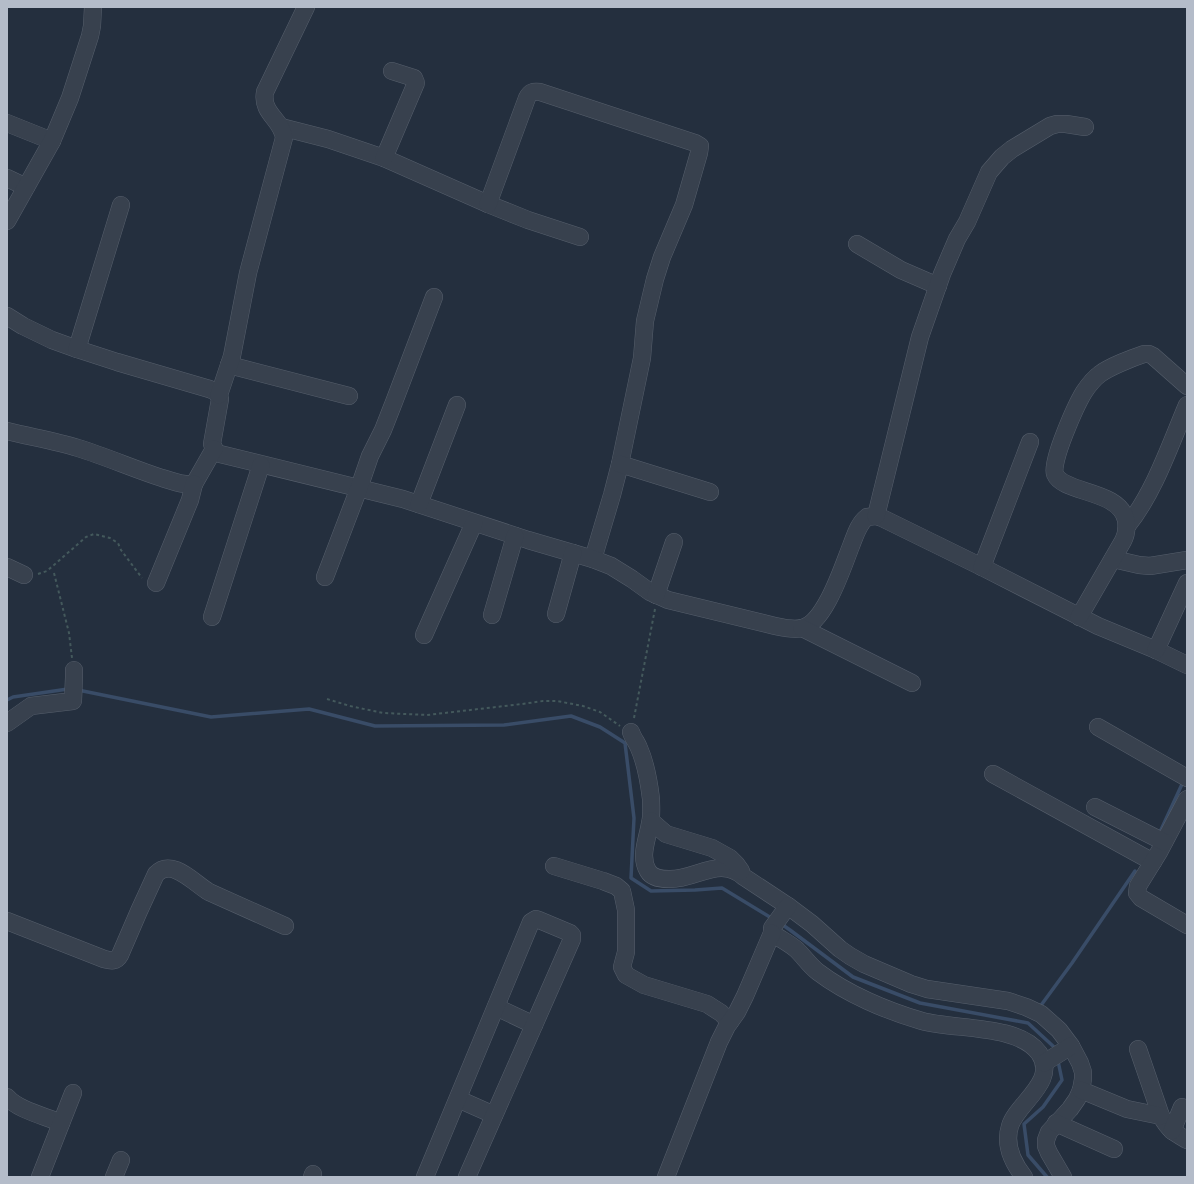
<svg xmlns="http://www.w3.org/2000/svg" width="1194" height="1184" viewBox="0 0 1194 1184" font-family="Overpass,sans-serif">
<rect width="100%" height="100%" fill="#242f3e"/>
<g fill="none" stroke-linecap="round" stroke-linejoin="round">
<g stroke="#394c67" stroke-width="3.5">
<path d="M 78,690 L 211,717 L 309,709 L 375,726 L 504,725 L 571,716 L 600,727 L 625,743 L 634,818 L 631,878 L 651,891 L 695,890 L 722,888 L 773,919"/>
<path d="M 7,700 L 13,697 L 68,689"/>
<path d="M 1160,832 L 1183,782"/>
<path d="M 780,923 L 790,930 L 853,977 L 920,1003 L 1028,1023 L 1054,1047 L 1055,1051"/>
<path d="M 1039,1008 L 1072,963 L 1135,871"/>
<path d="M 1047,1177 L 1028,1155 L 1024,1124 L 1043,1107 L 1062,1080 L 1058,1061"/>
</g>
<g stroke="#565f6c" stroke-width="18">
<g id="minor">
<path d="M 7,123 L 52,141"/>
<path d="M 281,127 L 328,139 L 384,158 L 488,204 L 528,220 L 580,237"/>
<path d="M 384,158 L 416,83 L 414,78 L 392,71"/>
<path d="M 7,178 L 26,187"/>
<path d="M 488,204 L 527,98 C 530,92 533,91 540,92 L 695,143 L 700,146 L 699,153 L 684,205 L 662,257 L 655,279 L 645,321 L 642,358 L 620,464 L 612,495 L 593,559"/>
<path d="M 7,221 L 52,141 L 70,98 L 90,36 L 92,26 L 93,7"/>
<path d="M 857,244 L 901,270 L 938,286"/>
<path d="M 7,316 L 23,326 L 52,340 L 77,349 L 117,362 L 206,388 C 213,390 218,392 220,399 L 212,444 L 216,452 L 220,454 L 403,499 L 528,540 L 593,559 L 611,566 L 632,579 L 650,592 L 668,600 L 775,626 C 784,628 794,630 802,628 C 825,623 843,566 851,546 C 855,536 858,524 867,517 L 876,516 L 882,518 L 982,567 L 1098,626 L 1156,650 L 1187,665"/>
<path d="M 77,349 L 121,205"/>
<path d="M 229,365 L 349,396"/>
<path d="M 219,395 L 232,356 L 248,273 L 284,138 C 282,119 261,114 265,92 L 306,7"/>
<path d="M 7,431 C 31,437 55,441 78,448 C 107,457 134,469 162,478 C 173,481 183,486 194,484 L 214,449"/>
<path d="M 620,464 L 710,492"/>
<path d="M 419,504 L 457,405"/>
<path d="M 876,516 L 920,337 L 942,274 L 957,239 L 967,222 L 989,172 L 1002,157 L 1012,149 L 1050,126 L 1057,124 L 1066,124 L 1085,127"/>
<path d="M 1127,526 C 1154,493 1170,445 1187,405"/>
<path d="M 1113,559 L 1139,565 L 1150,566 L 1187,560"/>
<path d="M 7,567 L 24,575"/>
<path d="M 982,567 L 1030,442"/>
<path d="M 325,577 L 359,488 L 370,456 L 383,430 L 394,402 L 434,297"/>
<path d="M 156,583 L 190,500 L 194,484"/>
<path d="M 656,595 L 674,542"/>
<path d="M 556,614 L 573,553"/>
<path d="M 492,615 L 515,536"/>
<path d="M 212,617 L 261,465"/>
<path d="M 1079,617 L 1123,541 C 1127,534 1127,528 1126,520 C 1119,489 1063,494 1055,474 C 1050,463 1076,405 1084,392 C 1088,386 1093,379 1100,374 C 1109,367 1132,358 1144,354 L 1149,354 L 1153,356 L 1187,386"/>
<path d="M 802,628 L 912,683"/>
<path d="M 424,635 L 474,523"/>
<path d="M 1156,650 L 1187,583"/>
<path d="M 7,723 L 31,706 L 73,701 L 74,677 L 74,670"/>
<path d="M 1098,727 L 1187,778"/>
<path d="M 631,732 C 633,738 637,743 639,748 C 646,764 649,782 651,799 C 651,807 652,816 650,823 C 648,838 639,856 648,871 C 652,878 661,879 669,879 C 696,880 720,855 744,877 L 788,906 L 812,924 L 840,949 L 850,956 L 864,964 L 911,984 L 927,989 L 1008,1001 L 1026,1007 L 1041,1014 L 1059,1030 L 1071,1046 L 1080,1063 L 1083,1072 L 1083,1079 L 1081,1090 L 1077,1099 L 1070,1109 L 1049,1132 L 1046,1140 L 1046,1146 L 1049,1153 L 1063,1177"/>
<path d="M 993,774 L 1153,862"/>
<path d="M 1187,799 L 1159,852 L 1138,886 L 1137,893 L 1141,898 L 1187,925"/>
<path d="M 1095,807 L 1164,842"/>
<path d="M 651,821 L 666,834 L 712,848 L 730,858 L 736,864 L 741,871"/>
<path d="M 554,866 L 603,881 L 616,886 L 622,891 L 626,910 L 626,952 L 622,967 L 626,975 L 644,985 L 707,1004 L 721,1013 L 730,1022"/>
<path d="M 788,906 L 772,928 L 772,933 C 780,939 789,943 797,950 C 804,957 810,966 818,972 C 847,994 887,1011 922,1021 C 954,1030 1018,1024 1039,1053 C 1059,1081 1017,1103 1010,1126 C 1004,1145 1013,1163 1024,1177"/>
<path d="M 7,921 L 104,959 C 111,961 116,962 120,955 L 139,911 L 156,874 C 172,857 195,884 209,892 L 285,926"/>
<path d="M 496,1007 L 534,1025"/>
<path d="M 1138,1049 L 1161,1116 C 1169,1130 1173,1132 1187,1140"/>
<path d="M 1044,1063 L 1071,1046"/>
<path d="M 1081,1090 L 1127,1109 L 1161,1116"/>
<path d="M 7,1097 C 18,1110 45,1116 61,1123"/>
<path d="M 458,1099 L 494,1115"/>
<path d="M 1056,1123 L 1114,1149"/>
<path d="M 1172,1131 L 1182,1107 L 1187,1110"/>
<path d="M 40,1177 L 73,1093"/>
<path d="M 114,1177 L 121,1160"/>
<path d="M 312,1177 L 313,1174"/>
<path d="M 425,1177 L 531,922 L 536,919 L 539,920 L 570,933 L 572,935 L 572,939 L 467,1177"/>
<path d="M 666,1177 L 719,1042 L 727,1026 L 737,1012 L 745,996 L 772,933"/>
</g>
</g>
<g stroke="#44595c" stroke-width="2" stroke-dasharray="3 3" stroke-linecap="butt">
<path d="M 54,573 L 69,633 L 72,658"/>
<path d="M 38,574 L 47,571 L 86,537 L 94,534 L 110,538 L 118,543 L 121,550 L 142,578"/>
<path d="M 327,699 L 350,706 L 383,713 L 427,715 L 522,704 L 543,701 L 557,701 L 583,706 L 600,712 L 620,726"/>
<path d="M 634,718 L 655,609"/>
</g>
<use href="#minor" stroke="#38414e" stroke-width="17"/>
</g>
<rect width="1194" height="1184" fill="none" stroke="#b4bcc9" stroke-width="16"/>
</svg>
